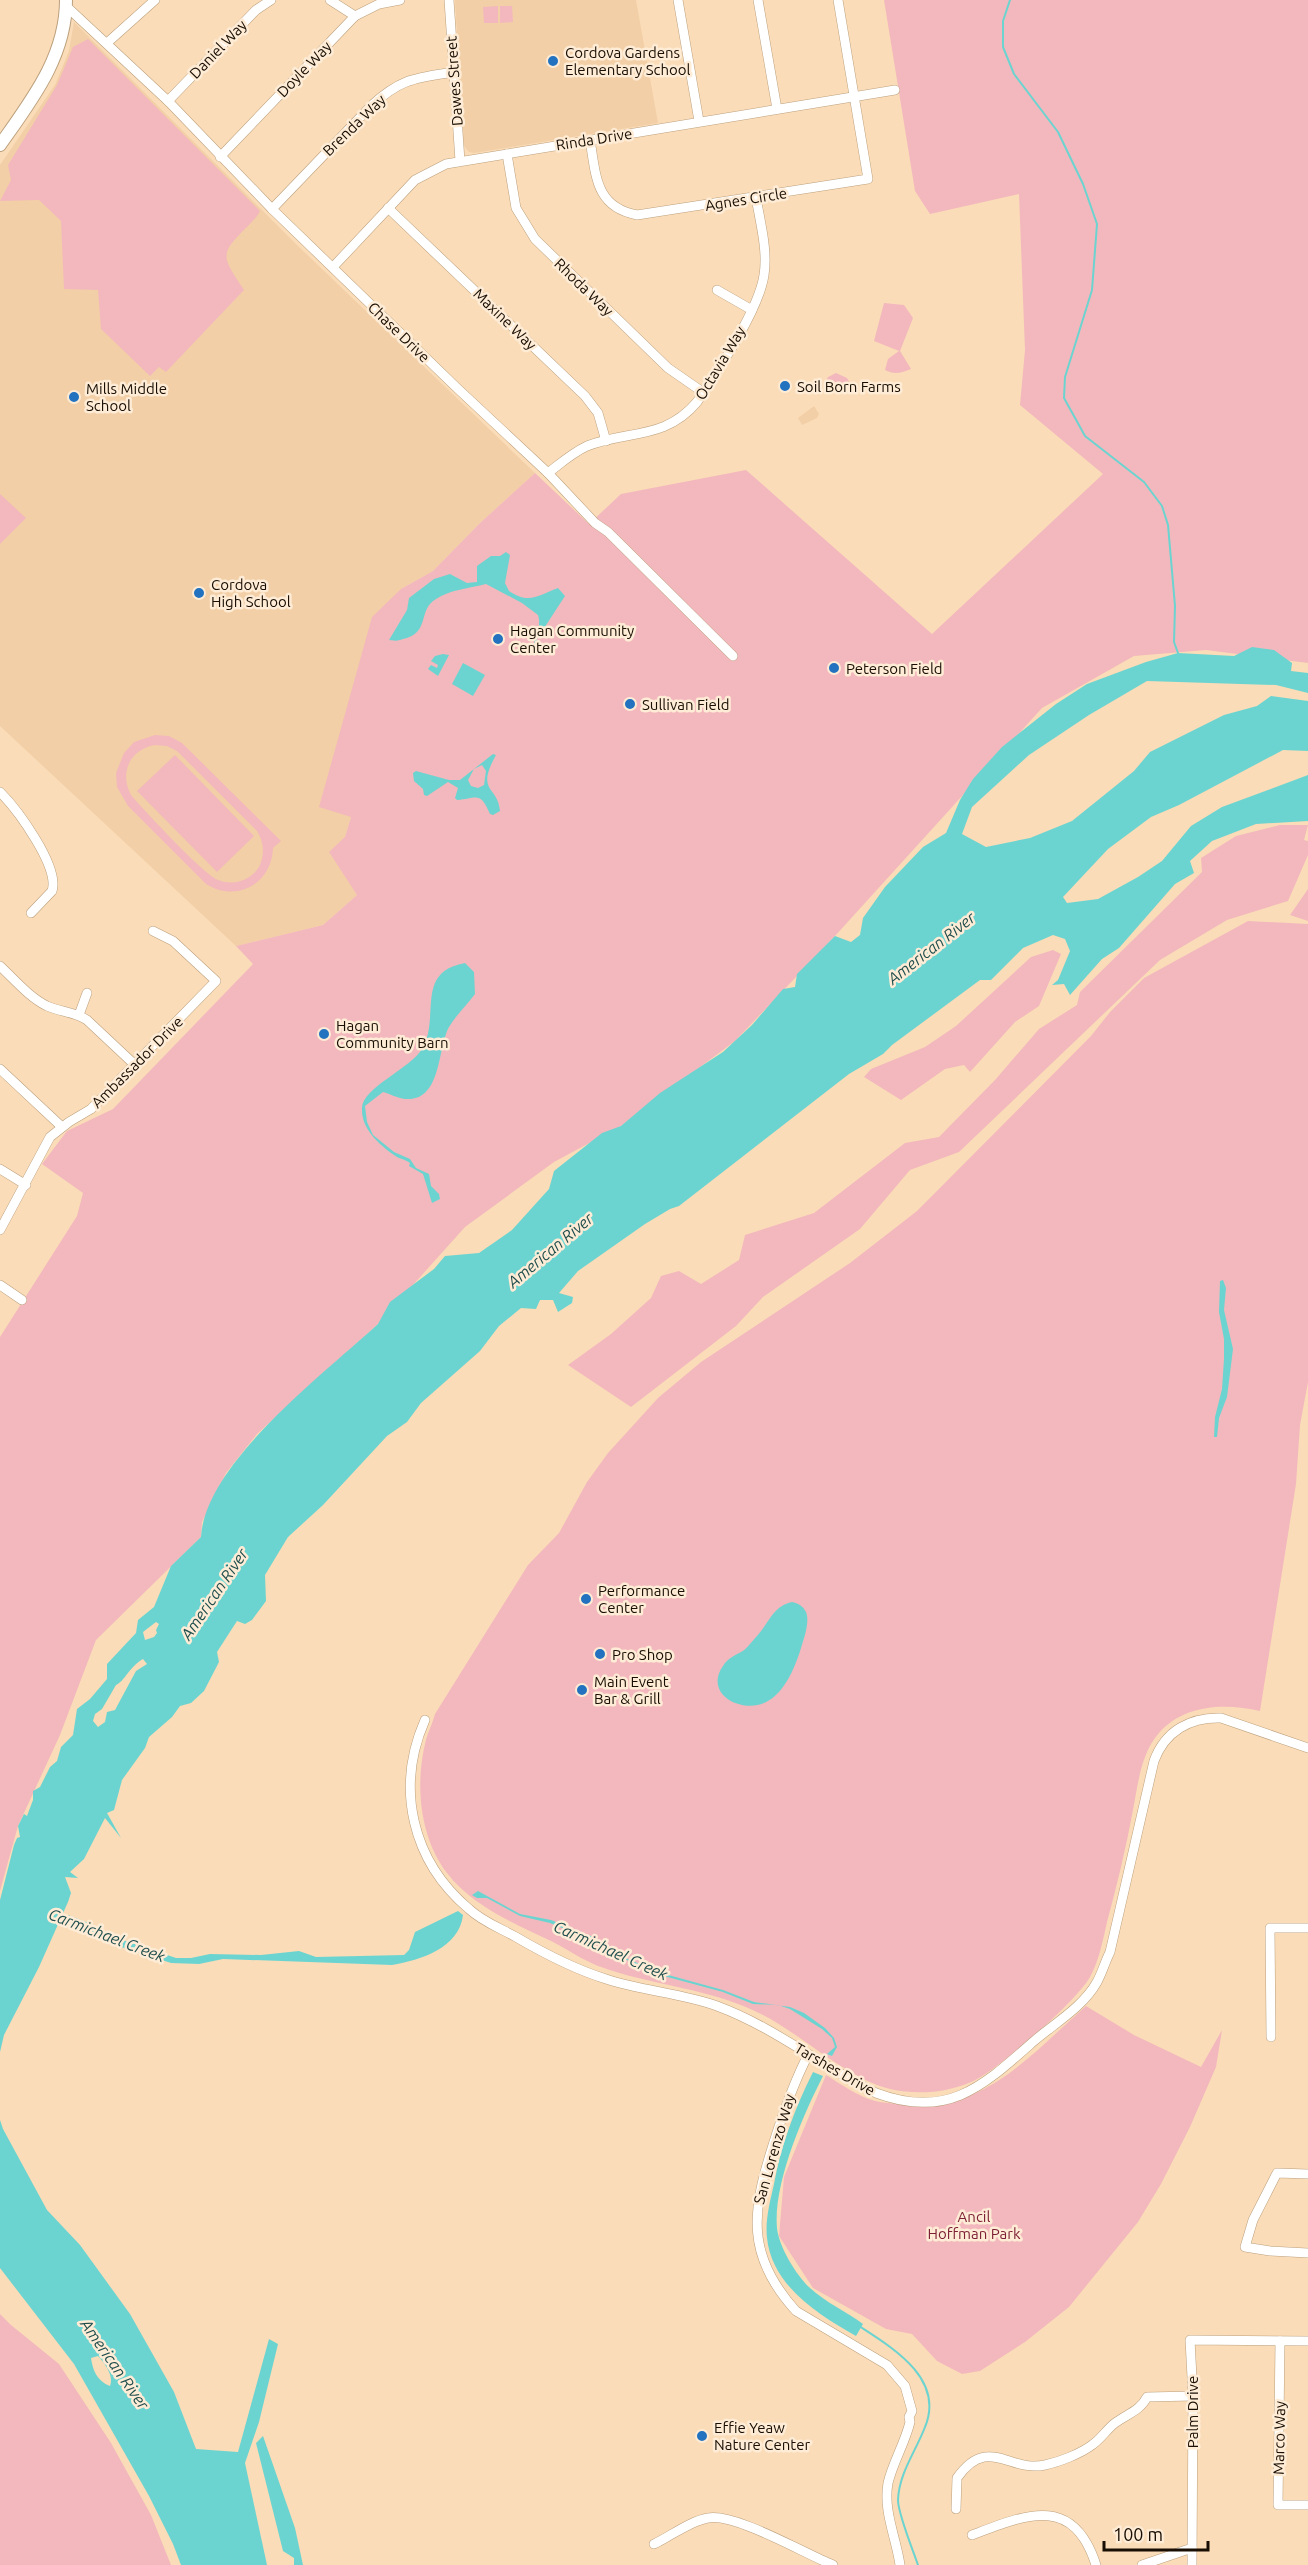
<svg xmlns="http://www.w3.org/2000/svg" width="1308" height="2565" viewBox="0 0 1308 2565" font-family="Ubuntu,sans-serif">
<rect width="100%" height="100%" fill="#fadcb8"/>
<g fill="#f2cfa6">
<path d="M 455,0 L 636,0 L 658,123 L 474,153 L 469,152 L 464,146 Z"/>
<path d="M 74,22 L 298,246 L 535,473 L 480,523 L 433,571 L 401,589 L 396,664 L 345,837 L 357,895 L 323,925 L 236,946 L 0,726 L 0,165 L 55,85 L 69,51 Z"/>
<path d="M 814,406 L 819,414 L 817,418 L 802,425 L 798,418 Z"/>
</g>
<g fill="#f3b8bd" fill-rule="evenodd">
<path d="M 884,0 L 1308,0 L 1308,663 L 1206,650 L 1134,656 L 1042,708 L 835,936 L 735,1041 L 621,1126 L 554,1162 L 465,1227 L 378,1324 L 257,1434 L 226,1473 L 202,1522 L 201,1537 L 96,1640 L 60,1735 L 18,1826 L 0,1891 L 0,1337 L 77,1216 L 83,1193 L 42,1164 L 67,1131 L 113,1109 L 253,964 L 236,946 L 323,925 L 357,895 L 329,852 L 345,837 L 351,817 L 319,807 L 372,617 L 401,589 L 433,571 L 480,523 L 535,473 L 589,524 L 621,494 L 746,470 L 932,634 L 1103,474 L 1020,405 L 1025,350 L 1019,194 L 930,214 L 915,191 Z"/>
<path d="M 498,6 L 498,23 L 484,23 L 483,7 Z"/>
<path d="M 500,6 L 512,6 L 513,22 L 500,23 Z"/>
<path d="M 88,39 L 260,211 C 257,217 253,221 248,226 C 218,255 222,256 244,290 L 166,372 L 159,367 L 150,376 L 101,329 L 98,290 L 64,289 L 61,221 L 39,200 L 0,201 L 11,180 L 8,165 L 57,85 L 73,47 Z"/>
<path d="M 884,303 L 904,305 L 913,318 L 900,351 L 911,369 C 902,373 894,375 885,370 L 888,359 L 899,351 L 874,341 Z"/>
<path d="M 836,373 L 847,378 L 850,383 C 843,394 833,391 825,383 L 828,377 Z"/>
<path d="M 0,494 L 26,518 L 0,544 Z"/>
<path d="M 155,735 L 169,736 L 182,743 L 281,841 L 273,848 C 272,884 236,903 206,884 L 128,806 L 117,787 L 116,773 L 124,753 L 134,742 ZM 155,745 L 167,746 L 177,751 L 257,831 C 264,842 265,855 259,867 C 250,881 233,886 218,880 C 202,873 145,811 131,795 C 119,773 130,749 155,745 Z"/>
<path d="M 175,755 L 254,836 L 217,872 L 137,791 Z"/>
<path d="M 1280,825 L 1308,825 L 1304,840 L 1308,841 L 1308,855 L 1288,901 L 1227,920 L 1160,960 L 959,1152 L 910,1170 L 860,1229 L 763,1297 L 736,1326 L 631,1407 L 568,1365 L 611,1334 L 651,1298 L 661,1276 L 679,1271 L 701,1284 L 739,1260 L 745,1235 L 814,1213 L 905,1143 L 939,1137 L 995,1080 L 1039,1029 L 1077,1005 L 1080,992 L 1202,872 L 1201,858 L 1236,836 Z"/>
<path d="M 1308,889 L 1308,921 L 1290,915 Z"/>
<path d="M 1248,921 L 1308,924 L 1308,1382 L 1300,1425 L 1296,1484 L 1260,1711 C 1226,1703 1184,1704 1159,1733 C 1141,1753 1138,1784 1133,1810 C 1126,1848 1117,1885 1107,1922 C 1103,1940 1099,1961 1090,1977 C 1077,2001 996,2072 971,2082 C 946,2093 917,2095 890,2089 C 848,2079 802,2035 763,2015 C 712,1988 652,1986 598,1966 C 583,1960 568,1950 553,1942 C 516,1924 473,1907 447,1873 C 420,1838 415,1786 425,1744 C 427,1734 432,1725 435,1714 L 528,1565 L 559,1533 L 587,1482 L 608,1453 L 658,1398 L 701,1362 L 850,1263 L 917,1211 L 1091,1036 L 1110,1012 L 1144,978 Z"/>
<path d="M 1053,950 L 1061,954 L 1039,1006 L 1015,1022 L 970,1072 L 964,1065 L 945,1069 L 901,1100 L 864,1077 L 871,1069 L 925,1047 L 956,1026 L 1031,957 Z"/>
<path d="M 1086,2006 L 1134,2035 L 1201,2067 L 1222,2030 L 1216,2067 L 1190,2127 L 1161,2184 L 1138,2222 L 1069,2307 L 1025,2342 L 980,2371 L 962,2374 L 937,2361 L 912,2334 L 886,2329 L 813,2288 L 779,2236 L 784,2177 L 826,2075 C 839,2083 852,2092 866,2098 C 875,2102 888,2103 898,2104 C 981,2116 1029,2056 1086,2006 Z"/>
<path d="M 0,2314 L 11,2325 L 59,2364 L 111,2443 L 151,2515 L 171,2565 L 0,2565 Z"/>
</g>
<g fill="#6bd4d0" fill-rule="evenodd">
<path d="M 506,552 L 510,555 L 505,583 L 509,591 C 530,605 538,595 558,588 L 565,596 L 537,639 L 537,654 L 535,655 C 530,640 543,629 538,615 L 522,603 L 486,584 C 470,588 449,590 436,599 C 417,610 431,633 403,639 C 398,641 395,641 389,640 L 407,610 L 409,598 L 434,579 L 450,574 L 467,583 L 477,582 L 477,566 L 491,556 L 500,556 Z"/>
<path d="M 1252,647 L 1274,650 L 1292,663 L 1291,671 L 1308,673 L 1308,693 L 1276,685 L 1147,681 L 1089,715 L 1029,755 L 972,807 L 962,834 L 986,847 L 1030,838 L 1072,821 L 1134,771 L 1150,752 L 1224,715 L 1257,706 L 1271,696 L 1308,701 L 1308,751 L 1283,750 L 1179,805 L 1151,817 L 1108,849 L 1063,897 L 1067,903 L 1098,899 L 1138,877 L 1162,861 L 1191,826 L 1222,807 L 1308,775 L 1308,821 L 1256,824 L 1212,841 L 1190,861 L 1194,873 L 1175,884 L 1119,948 L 1102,959 L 1070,995 L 1064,984 L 1052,985 L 1058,980 L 1070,951 L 1065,939 L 1053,935 L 1023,948 L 991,980 L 980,980 L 892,1045 L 883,1054 L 849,1074 L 679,1206 L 670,1209 L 645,1224 L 578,1271 L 559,1293 L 573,1297 L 572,1303 L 558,1312 L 553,1300 L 540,1300 L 536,1309 L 521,1308 L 499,1326 L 480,1351 L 421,1403 L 407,1422 L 387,1436 L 323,1505 L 288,1537 L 265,1575 L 266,1601 L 252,1620 L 245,1624 L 237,1621 L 217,1652 L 219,1662 L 204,1691 L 191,1703 L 180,1706 L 172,1717 L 149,1737 L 145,1748 L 122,1780 L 114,1810 L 107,1813 L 121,1838 L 105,1818 L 84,1859 L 70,1872 L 78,1878 L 65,1877 L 71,1893 L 68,1902 L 39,1967 L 4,2035 L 0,2052 L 0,1900 L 14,1845 L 17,1838 L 20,1837 L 18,1826 L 24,1814 L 27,1816 L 33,1800 L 33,1791 L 40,1787 L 50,1767 L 57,1761 L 61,1747 L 73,1735 L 77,1709 L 90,1699 L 107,1679 L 107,1664 L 136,1633 L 138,1620 L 154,1607 L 171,1566 L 201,1537 C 205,1463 325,1373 378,1324 L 390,1302 L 434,1269 L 445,1256 L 479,1253 L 512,1230 L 549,1189 L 554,1171 L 602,1133 L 621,1126 L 660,1093 L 723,1052 L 752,1025 L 783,989 L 795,987 L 797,974 L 835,936 L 851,942 L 860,935 L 863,918 L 885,887 L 923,847 L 946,833 L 960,800 L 973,779 L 1002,747 L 1056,704 L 1087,684 L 1146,662 L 1178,653 L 1234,656 ZM 156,1622 L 159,1624 L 156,1630 L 157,1633 L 154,1637 L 145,1640 L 143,1632 ZM 143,1659 L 147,1664 L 136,1671 L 115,1710 L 107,1712 L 105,1722 L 98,1727 L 93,1721 L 95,1714 L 102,1709 L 116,1685 C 125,1681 129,1667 143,1659 Z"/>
<path d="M 443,654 L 449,655 L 438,676 L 428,669 L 431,665 L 437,668 L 438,665 L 431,661 L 435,656 Z"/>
<path d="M 463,663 L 485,675 L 473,696 L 452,684 Z"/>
<path d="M 493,754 L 496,755 C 475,793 498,785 500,811 L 493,815 L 490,814 C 480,791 478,798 457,800 L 455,798 L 458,788 L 448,782 L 427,796 L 424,795 L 423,789 L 414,781 L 413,773 L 416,771 L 449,780 L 460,780 ZM 482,765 L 486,771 L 484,785 L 478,788 L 471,786 L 468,780 L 474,769 Z"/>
<path d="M 465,963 L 474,972 L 475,994 C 467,1005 456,1015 449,1027 C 437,1049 442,1102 405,1099 C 397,1098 390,1094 383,1092 L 365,1106 L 367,1122 L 373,1135 L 394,1152 L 410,1159 L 416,1168 L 429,1174 L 431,1186 L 439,1194 L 440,1199 L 432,1203 L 423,1174 L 409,1166 L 410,1163 C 405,1159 399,1159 394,1155 C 379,1144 361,1129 362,1108 C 362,1088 411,1068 422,1049 C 441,1017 414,972 465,963 Z"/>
<path d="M 1223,1280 L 1226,1288 L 1224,1310 L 1233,1349 L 1227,1397 L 1219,1418 L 1217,1437 L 1214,1437 L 1215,1417 L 1222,1389 L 1224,1359 L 1224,1339 L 1219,1312 L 1220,1281 Z"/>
<path d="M 792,1602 C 798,1603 803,1606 806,1612 C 810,1622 804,1638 801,1648 C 793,1674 777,1712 742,1705 C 722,1701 710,1684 723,1666 C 727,1659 735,1655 741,1652 C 747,1649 752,1641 757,1636 C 769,1623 773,1606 792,1602 Z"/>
<path d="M 478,1891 L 520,1914 L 551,1920 L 591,1936 L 621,1956 L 661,1973 L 723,1990 L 754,2002 L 790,2007 L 804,2013 L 825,2028 L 834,2038 L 837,2047 L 832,2056 L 827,2054 L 835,2047 L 832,2038 L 822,2029 L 790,2009 L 778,2005 L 753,2004 L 723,1992 L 660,1975 L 620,1957 L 589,1939 L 550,1923 L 520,1916 L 487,1898 L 477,1898 L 472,1895 Z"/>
<path d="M 458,1911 L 463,1915 C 459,1948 421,1960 392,1965 L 223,1959 L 199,1964 L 171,1963 L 112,1944 L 85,1927 L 66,1920 L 68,1915 L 96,1926 L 108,1935 L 176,1958 L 191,1958 L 210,1954 L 261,1955 L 299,1951 L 316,1957 L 404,1955 L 409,1950 L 415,1932 Z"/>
<path d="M 813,2072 L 823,2076 C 803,2115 773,2184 777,2228 C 779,2247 796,2275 810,2288 C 825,2302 847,2312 863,2324 L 856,2336 C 819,2315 772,2286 767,2238 C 765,2220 770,2202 774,2184 C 781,2145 795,2108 813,2072 Z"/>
<path d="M 0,2120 L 3,2129 L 47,2210 L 80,2245 L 130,2314 L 174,2392 L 196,2449 L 238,2452 L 269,2339 L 278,2344 L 259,2422 L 245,2463 L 267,2565 L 181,2565 L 173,2544 L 149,2496 L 74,2364 L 0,2268 ZM 98,2356 C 105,2364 114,2375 110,2386 C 97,2381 93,2371 91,2358 Z"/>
<path d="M 263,2436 L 295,2528 L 303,2565 L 294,2565 L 294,2558 L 283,2551 L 256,2443 Z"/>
</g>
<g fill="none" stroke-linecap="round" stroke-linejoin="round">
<g stroke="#6bd4d0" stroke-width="2">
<path d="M 1010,0 L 1003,21 L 1003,47 L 1014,74 L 1058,132 L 1083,184 L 1097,224 L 1092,290 L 1065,377 L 1064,398 L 1085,436 L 1144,482 L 1162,506 L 1168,525 L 1175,606 L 1174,642 L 1178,653"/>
<path d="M 859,2326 C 893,2348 945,2379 925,2427 C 916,2451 899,2473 898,2500 C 898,2514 913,2550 918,2565"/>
</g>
<g stroke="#bca07d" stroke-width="10">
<g id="minor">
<path d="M 330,0 L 355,16"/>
<path d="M 449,0 L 460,161"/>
<path d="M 678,0 L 699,121"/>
<path d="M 758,0 L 777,109"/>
<path d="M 66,6 L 168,101 L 272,209 L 457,388 L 548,473 L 595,523 L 608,532 L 733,656"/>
<path d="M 107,43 L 155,0"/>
<path d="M 168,101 L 256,10 L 271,0"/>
<path d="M 590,140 C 596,175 595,207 637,215 L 868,179 L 838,0"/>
<path d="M 507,154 L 516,208 L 535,239 L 668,368 L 704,393"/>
<path d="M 220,157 L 355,16 L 379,4 L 400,0"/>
<path d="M 388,208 L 585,396 L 598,413 L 606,441"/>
<path d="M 272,209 L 371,106 C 401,78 416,78 454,72"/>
<path d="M 333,267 L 415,180 L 446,164 L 895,90"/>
<path d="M 717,290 L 752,310"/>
<path d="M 548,473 C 561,463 572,453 587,446 C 628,430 665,440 697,402 C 717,372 759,310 764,275 C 768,250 760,222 756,197"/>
<path d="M 0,792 C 17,809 60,867 52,891 L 31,913"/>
<path d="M 0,966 C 15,980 29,997 47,1006 C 61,1012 75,1012 87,1020 L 135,1065"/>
<path d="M 79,1015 L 87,993"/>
<path d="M 0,1069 L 62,1127"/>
<path d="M 0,1169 L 26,1185"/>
<path d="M 0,1230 L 50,1137 L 69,1122 L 91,1109 L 216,981 L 173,941 L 153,931"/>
<path d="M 0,1285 L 22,1300"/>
<path d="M 425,1720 C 395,1788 412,1861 469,1909 C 483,1922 500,1928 516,1937 C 545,1954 574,1969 606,1979 C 642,1991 681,1993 717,2006 C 774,2027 821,2066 876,2093 C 948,2120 983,2086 1034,2041 C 1055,2023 1083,2007 1097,1982 C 1102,1973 1105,1962 1110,1952 L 1154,1761 C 1165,1731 1190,1717 1221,1718 L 1308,1748"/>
<path d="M 1271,2037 L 1270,1928 L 1308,1928"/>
<path d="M 808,2055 C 793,2084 783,2113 773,2145 C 752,2211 745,2255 796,2311 L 887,2365 L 905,2386 L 912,2411 L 909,2417 L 910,2422 C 905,2443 893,2462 888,2483 C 883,2511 896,2537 900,2565"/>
<path d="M 1308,2174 L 1277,2173 L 1253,2220 L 1245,2247 L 1270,2251 L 1308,2253"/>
<path d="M 1280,2341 L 1278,2505 L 1308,2505"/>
<path d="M 956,2509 L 957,2478 C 988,2434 1009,2473 1045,2465 C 1059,2462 1080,2454 1092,2445 C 1101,2439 1107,2429 1115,2423 C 1127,2414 1140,2411 1147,2397 L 1193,2396"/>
<path d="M 972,2535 C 1025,2515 1073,2493 1096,2565"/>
<path d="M 654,2544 C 671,2536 690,2521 708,2518 C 736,2513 805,2554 833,2565"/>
<path d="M 1142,2565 L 1192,2548"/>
<path d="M 1192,2565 L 1193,2396 L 1190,2340 L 1308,2341"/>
</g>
</g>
<g stroke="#bca07d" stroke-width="14">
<path id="major" d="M 0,145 C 31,101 66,57 66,0"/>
</g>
<use href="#minor" stroke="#fff" stroke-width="9"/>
<use href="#major" stroke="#fff" stroke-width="12"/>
</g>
<g fill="#2272c0" stroke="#feecd6" stroke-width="2">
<circle cx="553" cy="61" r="6"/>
<circle cx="785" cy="386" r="6"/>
<circle cx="74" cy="397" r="6"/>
<circle cx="199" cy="593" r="6"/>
<circle cx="498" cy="639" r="6"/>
<circle cx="834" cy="668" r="6"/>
<circle cx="630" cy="704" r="6"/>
<circle cx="324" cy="1034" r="6"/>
<circle cx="586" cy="1599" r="6"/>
<circle cx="600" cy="1654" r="6"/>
<circle cx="582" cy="1690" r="6"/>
<circle cx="702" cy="2436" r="6"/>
</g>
<g text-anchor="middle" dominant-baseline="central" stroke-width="5" stroke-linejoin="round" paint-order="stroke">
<g font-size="15" fill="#180e03" stroke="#feecd6">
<text transform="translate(218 49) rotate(-46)">Daniel Way</text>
<text transform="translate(304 69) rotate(-46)">Doyle Way</text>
<text transform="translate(454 81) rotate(-94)">Dawes Street</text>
<text transform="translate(354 125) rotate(-44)">Brenda Way</text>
<text transform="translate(594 139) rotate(-9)">Rinda Drive</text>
<text transform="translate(746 199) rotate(-9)">Agnes Circle</text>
<text transform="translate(584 287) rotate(44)">Rhoda Way</text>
<text transform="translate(505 319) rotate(44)">Maxine Way</text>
<text transform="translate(399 332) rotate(44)">Chase Drive</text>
<text transform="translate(720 363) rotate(-59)">Octavia Way</text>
<text transform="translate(137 1062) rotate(-45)">Ambassador Drive</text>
<text transform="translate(835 2069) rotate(30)">Tarshes Drive</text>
<text transform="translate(774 2149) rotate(-74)">San Lorenzo Way</text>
<text transform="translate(1192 2412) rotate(-90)">Palm Drive</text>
<text transform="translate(1279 2438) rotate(-89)">Marco Way</text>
</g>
<g font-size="15" fill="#180e03" stroke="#feecd6" text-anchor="start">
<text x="565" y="52">Cordova Gardens<tspan x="565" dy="17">Elementary School</tspan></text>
<text x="797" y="386">Soil Born Farms</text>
<text x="86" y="388">Mills Middle<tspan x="86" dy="17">School</tspan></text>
<text x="211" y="584">Cordova<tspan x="211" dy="17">High School</tspan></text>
<text x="510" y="630">Hagan Community<tspan x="510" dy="17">Center</tspan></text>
<text x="846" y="668">Peterson Field</text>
<text x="642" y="704">Sullivan Field</text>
<text x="336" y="1025">Hagan<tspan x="336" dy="17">Community Barn</tspan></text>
<text x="598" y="1590">Performance<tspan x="598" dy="17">Center</tspan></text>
<text x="612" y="1654">Pro Shop</text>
<text x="594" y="1681">Main Event<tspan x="594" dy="17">Bar &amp; Grill</tspan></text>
<text x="714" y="2427">Effie Yeaw<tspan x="714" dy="17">Nature Center</tspan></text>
</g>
<g font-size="15" fill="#7c1e34" stroke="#feecd6">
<text x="974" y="2216">Ancil<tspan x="974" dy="17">Hoffman Park</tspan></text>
</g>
<g font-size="16" font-style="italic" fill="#1f4e4d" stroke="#feecd6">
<text transform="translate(931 948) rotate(-38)">American River</text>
<text transform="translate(550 1250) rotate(-40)">American River</text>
<text transform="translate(214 1594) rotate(-56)">American River</text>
<text transform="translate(107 1935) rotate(21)">Carmichael Creek</text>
<text transform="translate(611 1950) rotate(24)">Carmichael Creek</text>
<text transform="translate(115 2364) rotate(55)">American River</text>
</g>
</g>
<path d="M1104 2541v9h104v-9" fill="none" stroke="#180e03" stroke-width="3"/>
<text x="1113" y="2541" font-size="18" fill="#180e03" stroke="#feecd6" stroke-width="4.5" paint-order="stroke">100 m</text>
</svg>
